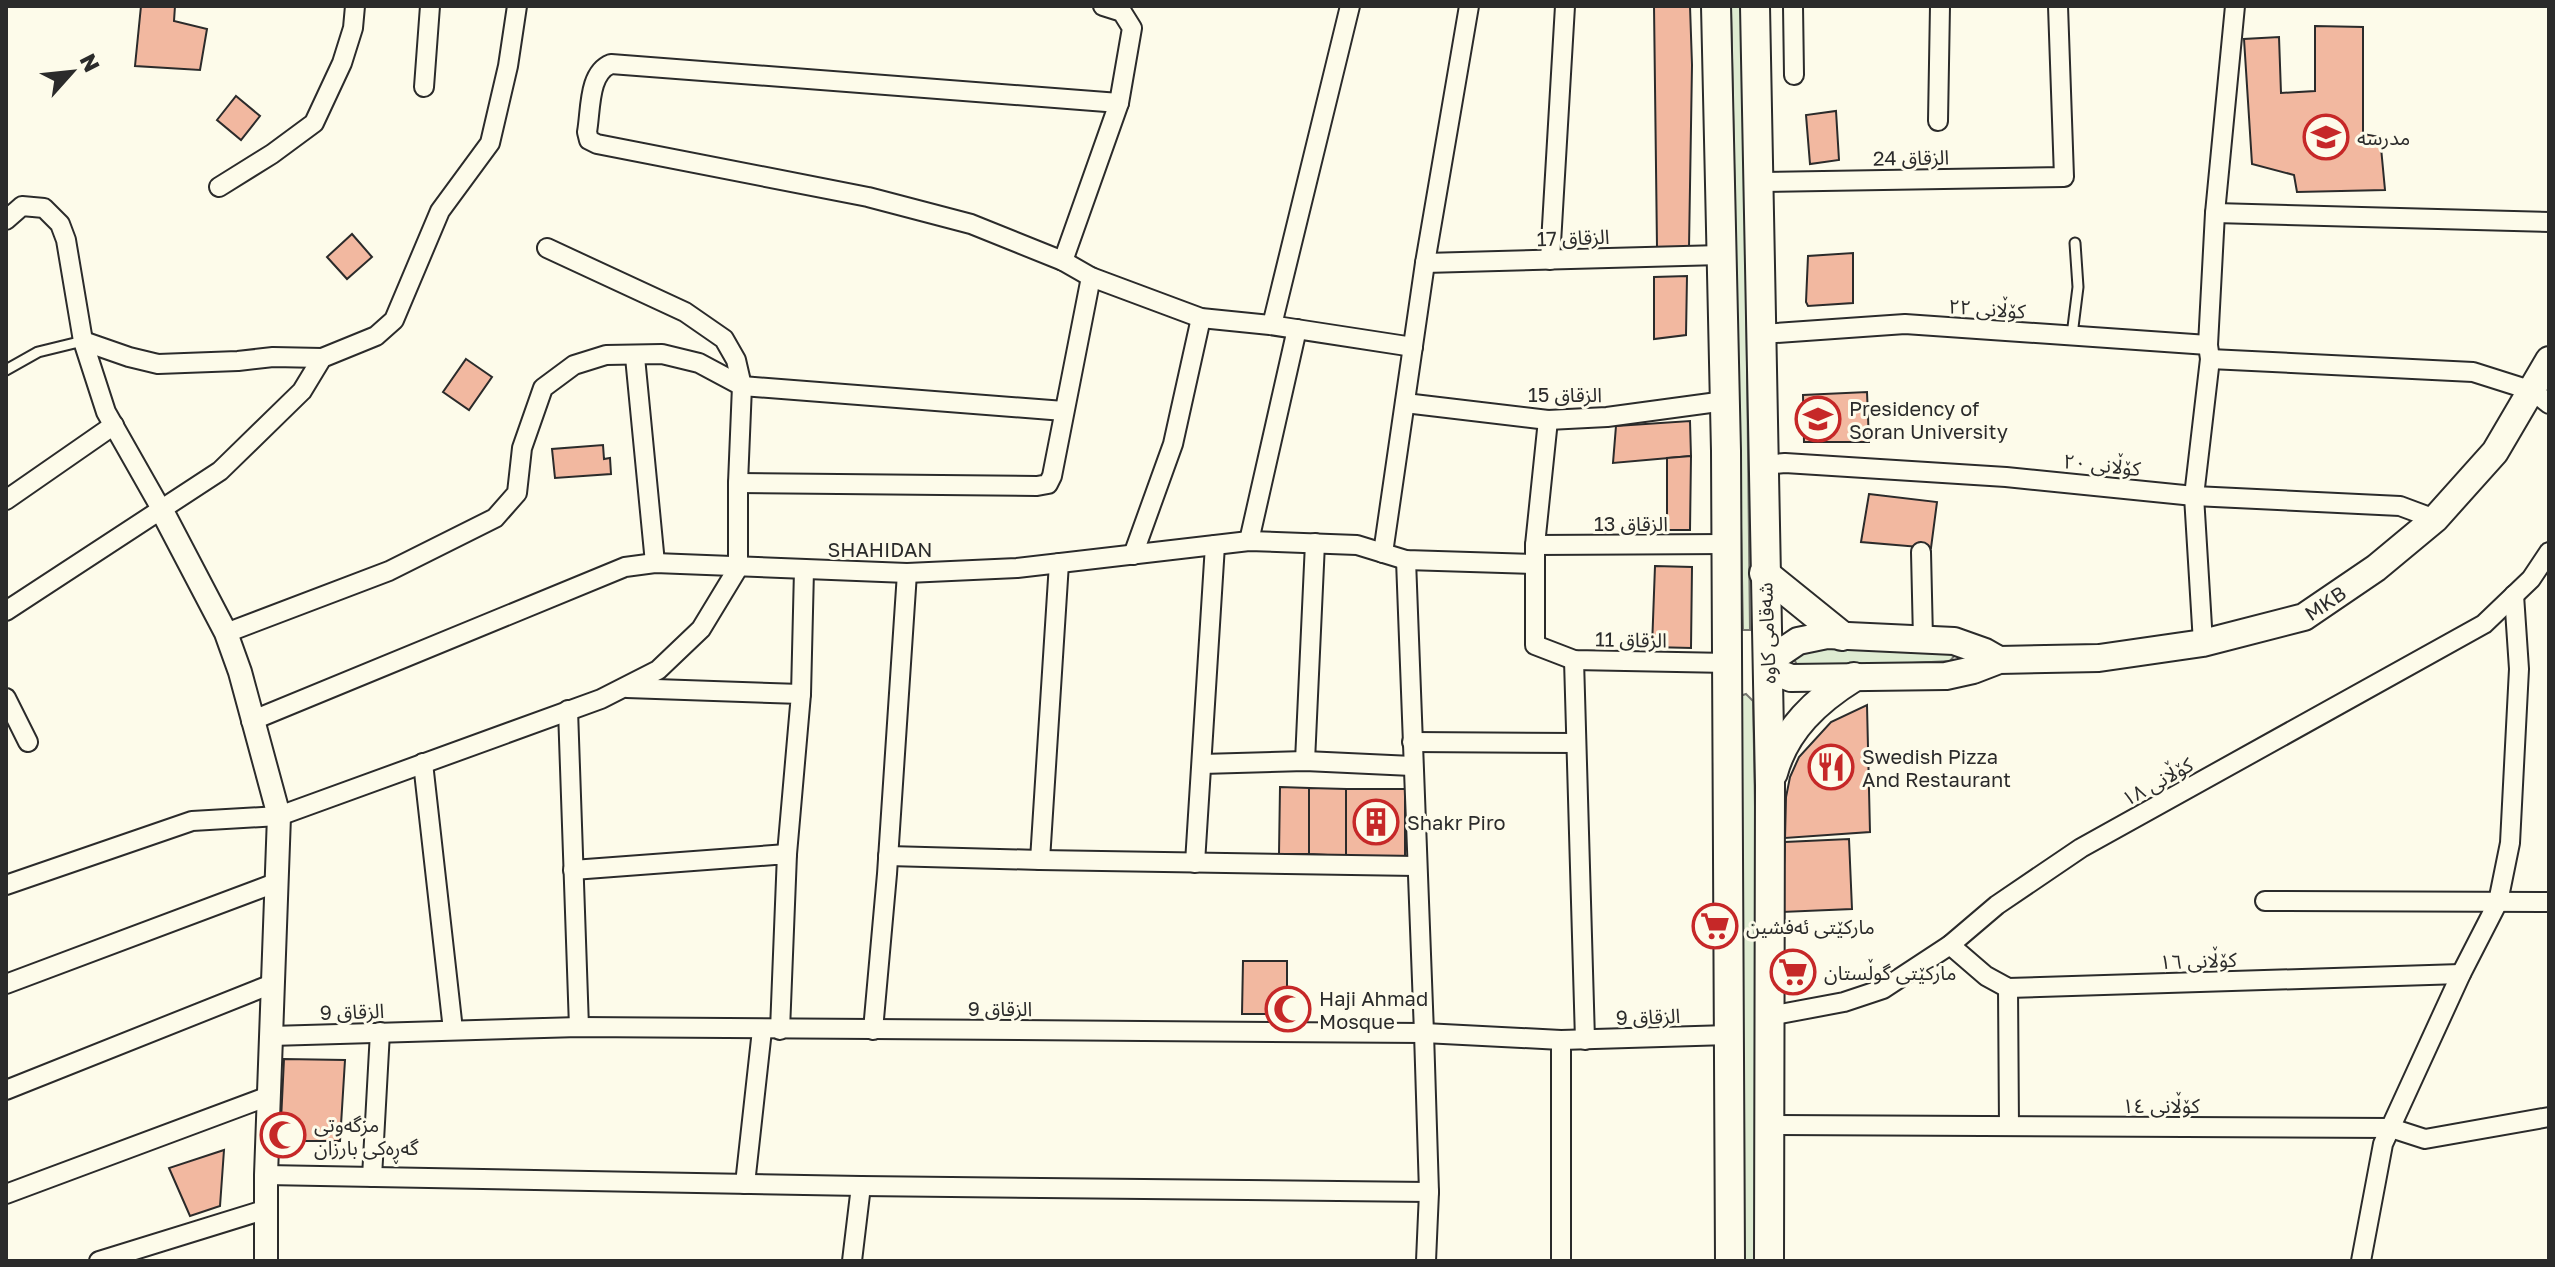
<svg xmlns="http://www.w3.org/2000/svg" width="2555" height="1267" viewBox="0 0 2555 1267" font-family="'Golos Text','Noto Sans Arabic',sans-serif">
<rect width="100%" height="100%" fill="#fdfbea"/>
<g fill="#deebd1" stroke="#74746e" stroke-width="2">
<path d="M 1731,6 L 1743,6 L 1750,630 L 1743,630 Z"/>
<path d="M 1808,647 L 1956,654 L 1950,661 L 1799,669 L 1793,657 Z"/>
<path d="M 1746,694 L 1753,701 C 1757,888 1759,1074 1757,1261 L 1742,1261 L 1740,696 Z"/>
</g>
<g fill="#f2b8a0" stroke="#2b2b2b" stroke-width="2">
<path d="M 141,6 L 175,6 L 174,21 L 207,29 L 200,70 L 135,66 Z"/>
<path d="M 1654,6 L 1690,6 L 1692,65 L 1689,248 L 1657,247 Z"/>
<path d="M 2315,26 L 2363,27 L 2363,134 L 2380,137 L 2385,190 L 2297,192 L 2294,175 L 2252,164 L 2244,39 L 2279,37 L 2281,93 L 2315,91 Z"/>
<path d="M 236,96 L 260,116 L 241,140 L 217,120 Z"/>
<path d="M 1836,111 L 1839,160 L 1810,164 L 1806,115 Z"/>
<path d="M 352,234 L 372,257 L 347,279 L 327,257 Z"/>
<path d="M 1853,253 L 1853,303 L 1808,306 L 1806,302 L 1808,256 Z"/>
<path d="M 1687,276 L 1686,335 L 1654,339 L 1654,277 Z"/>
<path d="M 466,359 L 492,377 L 469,410 L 443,392 Z"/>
<path d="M 1867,392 L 1869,442 L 1804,442 L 1803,395 Z"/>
<path d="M 1690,421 L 1691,456 L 1613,463 L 1616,426 Z"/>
<path d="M 603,445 L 604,459 L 610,458 L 611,474 L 555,478 L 552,449 Z"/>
<path d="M 1691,456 L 1690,530 L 1667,530 L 1667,458 Z"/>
<path d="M 1869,494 L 1937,502 L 1931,548 L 1861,542 Z"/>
<path d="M 1655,566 L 1692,567 L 1691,648 L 1652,647 Z"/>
<path d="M 1867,705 L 1870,832 L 1785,838 L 1786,797 L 1790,777 L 1799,757 L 1831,722 Z"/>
<path d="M 1280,787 L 1309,788 L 1309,854 L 1279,854 Z"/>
<path d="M 1309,788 L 1346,789 L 1346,856 L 1309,854 Z"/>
<rect x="1346" y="789" width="59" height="67"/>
<path d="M 1849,839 L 1852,909 L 1782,912 L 1785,842 Z"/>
<path d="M 1243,961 L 1287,961 L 1287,1014 L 1242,1014 Z"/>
<path d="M 284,1059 L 345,1060 L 340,1141 L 280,1141 Z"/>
<path d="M 224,1150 L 220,1206 L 190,1216 L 169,1168 Z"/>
</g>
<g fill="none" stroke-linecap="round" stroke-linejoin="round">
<g stroke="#2b2b2b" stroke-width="13">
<g id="service">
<path d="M 2072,335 L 2078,287 L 2075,243"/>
<path d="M 6,370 L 38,352 L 83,341"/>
</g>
</g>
<g stroke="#2b2b2b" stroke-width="22">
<g id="minor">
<path d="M 1793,6 L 1794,75"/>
<path d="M 424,87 L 430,6"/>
<path d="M 1119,103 L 611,64 C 588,73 591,110 587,132 L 589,140 L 597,144 L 868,197 L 971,224 L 1063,261 L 1091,277 L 1201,318 L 1270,325 L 1413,347"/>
<path d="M 1938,121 L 1940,6"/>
<path d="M 1759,182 L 2064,177 L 2058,6"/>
<path d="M 219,187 L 272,154 L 314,123 L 342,63 L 353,28 L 355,6"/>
<path d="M 2215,213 L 2549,222"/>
<path d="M 6,220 L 22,206 L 44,208 L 60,224 L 66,240 L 83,341 L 106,412 L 161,509"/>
<path d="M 1550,260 L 1565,6"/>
<path d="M 1063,261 L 1119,103 L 1132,28 L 1122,12 L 1103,6"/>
<path d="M 1425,263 L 1721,255"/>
<path d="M 1272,325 L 1350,6"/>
<path d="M 1762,334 L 1905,324 L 2208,345"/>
<path d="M 83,341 L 129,357 L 158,364 L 238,361 L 273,357 L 322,358"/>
<path d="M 635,357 L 655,563"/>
<path d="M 2210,359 L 2473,372 L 2533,391 L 2549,404"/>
<path d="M 1405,403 L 1548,420 L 1607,417 L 1725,401"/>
<path d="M 1548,420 L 1535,545 L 1535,645 L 1574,660 L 1728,663"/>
<path d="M 1763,465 L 1785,463 L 2006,477 L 2194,496 L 2400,506 L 2435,519"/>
<path d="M 738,483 L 1037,486 L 1048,484 L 1052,476 L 1091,277"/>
<path d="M 6,500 L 114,425"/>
<path d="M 1249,541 L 1297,329"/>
<path d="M 1535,545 L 1727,544"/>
<path d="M 1921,552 L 1923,639"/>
<path d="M 1383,553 L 1425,263 L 1469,6"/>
<path d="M 1133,555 L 1173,444 L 1201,318"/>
<path d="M 1406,560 L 1424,1033 L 1429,1192 L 1426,1261"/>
<path d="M 6,611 L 220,471 L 302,391 L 322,358 L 376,336 L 394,320 L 440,211 L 490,143 L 508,66 L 517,6"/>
<path d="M 226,633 L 389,571 L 495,518 L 517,493 L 522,448 L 543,388 L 574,365 L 606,355 L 662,354 L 699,363 L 742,386 L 1064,411"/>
<path d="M 2203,643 L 2194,496 L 2210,359 L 2208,345 L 2215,213 L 2235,6"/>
<path d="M 1574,660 L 1585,1040"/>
<path d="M 627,688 L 801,694 L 787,854"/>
<path d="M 801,694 L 804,570"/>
<path d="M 6,698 L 28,742"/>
<path d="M 568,710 L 579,1027"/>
<path d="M 251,721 L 625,567 L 655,563 L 907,573 L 1017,568 L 1249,541 L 1357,545 L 1406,560 L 1535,564"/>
<path d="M 1412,742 L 1576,743"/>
<path d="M 1305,761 L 1315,543"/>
<path d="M 423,763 L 453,1030"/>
<path d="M 1202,764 L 1305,761 L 1412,766"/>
<path d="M 888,856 L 1040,860 L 1059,563"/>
<path d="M 1040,860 L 1416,866"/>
<path d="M 1195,863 L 1215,545"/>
<path d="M 573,870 L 787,854 L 780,1030"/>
<path d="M 6,885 L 192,821 L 279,816 L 601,699 L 658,670 L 701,629 L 738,568 L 738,483 L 742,386 L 736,360 L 724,339 L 685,312 L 547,248"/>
<path d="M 2265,901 L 2549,902"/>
<path d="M 1950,945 L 1986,976 L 2008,988 L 2461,974"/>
<path d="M 6,984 L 278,882"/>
<path d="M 2008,988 L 2009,1126"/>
<path d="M 1769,1016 L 1844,1002 L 1883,989 L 1950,945 L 1997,905 L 2081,848 L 2484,624 L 2531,579 L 2549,552"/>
<path d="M 873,1030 L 887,874 L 907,573"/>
<path d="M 271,1036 L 579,1027 L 1424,1033 L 1561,1040 L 1729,1035"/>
<path d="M 6,1090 L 272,984"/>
<path d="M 1769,1125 L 2391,1128 L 2425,1139 L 2549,1117"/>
<path d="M 266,1175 L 861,1186 L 1429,1192"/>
<path d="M 372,1177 L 380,1032"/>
<path d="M 745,1184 L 762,1030"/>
<path d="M 6,1194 L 269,1096"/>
<path d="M 99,1261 L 267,1209"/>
<path d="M 852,1261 L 861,1186"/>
<path d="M 1561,1261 L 1561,1040"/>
<path d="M 2361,1261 L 2383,1144 L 2461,974 L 2498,902 L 2510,843 L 2519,669 L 2514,595"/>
</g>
</g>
<g stroke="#2b2b2b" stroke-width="26">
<path id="tertiary" d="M 161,509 L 226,633 L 240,672 L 279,816 L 266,1175 L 266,1261"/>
</g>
<g stroke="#2b2b2b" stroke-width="30">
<g id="secondary">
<path id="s1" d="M 1999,660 L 1985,652 L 1954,641 L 1827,635 L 1798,641 L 1767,662 L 1778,673 L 1791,678 L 1946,676 L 1973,670 L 1999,660 L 2099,658 L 2203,643 L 2304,617 L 2376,568 L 2435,519 L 2495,452 L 2549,360"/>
</g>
</g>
<g stroke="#2b2b2b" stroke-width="32">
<g id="primary">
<path d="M 1716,6 L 1726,451 L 1730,1261"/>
<path d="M 1755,6 L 1770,785 L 1769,1261"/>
<path d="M 1764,573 L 1842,636"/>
<path d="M 1773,773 C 1785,729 1817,700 1854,677"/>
</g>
</g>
<use href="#service" stroke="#fdfbea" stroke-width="9"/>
<use href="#minor" stroke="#fdfbea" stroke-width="18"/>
<use href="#tertiary" stroke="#fdfbea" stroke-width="22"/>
<use href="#secondary" stroke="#fdfbea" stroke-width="26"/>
<use href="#primary" stroke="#fdfbea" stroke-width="28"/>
</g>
<defs>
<g id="university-ring" transform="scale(2.3)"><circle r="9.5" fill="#fdfbea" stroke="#c62828" stroke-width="1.5"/><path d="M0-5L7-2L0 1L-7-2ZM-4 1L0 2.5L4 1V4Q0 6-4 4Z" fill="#c62828"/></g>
<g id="restaurant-ring" transform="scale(2.3)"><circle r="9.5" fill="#fdfbea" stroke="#c62828" stroke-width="1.5"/><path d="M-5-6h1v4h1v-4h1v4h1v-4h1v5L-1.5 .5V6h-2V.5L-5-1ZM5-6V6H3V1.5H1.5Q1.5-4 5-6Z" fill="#c62828"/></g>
<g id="building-ring" transform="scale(2.3)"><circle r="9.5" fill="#fdfbea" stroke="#c62828" stroke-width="1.5"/><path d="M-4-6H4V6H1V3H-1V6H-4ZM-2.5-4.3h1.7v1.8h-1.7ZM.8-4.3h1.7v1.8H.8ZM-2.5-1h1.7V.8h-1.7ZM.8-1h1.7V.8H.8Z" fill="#c62828"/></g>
<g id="supermarket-ring" transform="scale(2.3)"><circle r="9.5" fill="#fdfbea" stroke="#c62828" stroke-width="1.5"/><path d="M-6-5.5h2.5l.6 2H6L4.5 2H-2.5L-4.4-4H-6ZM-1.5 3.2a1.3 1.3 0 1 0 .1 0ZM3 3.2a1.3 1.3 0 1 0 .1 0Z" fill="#c62828"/></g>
<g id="mosque-ring" transform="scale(2.3)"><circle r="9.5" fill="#fdfbea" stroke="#c62828" stroke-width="1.5"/><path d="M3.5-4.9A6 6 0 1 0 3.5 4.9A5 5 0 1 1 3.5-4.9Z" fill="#c62828"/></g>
</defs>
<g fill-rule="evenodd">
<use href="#university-ring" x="2326" y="137"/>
<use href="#university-ring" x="1818" y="419"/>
<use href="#restaurant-ring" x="1831" y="767"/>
<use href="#building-ring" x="1376" y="822"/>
<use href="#supermarket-ring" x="1715" y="926"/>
<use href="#supermarket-ring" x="1793" y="972"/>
<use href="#mosque-ring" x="1288" y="1009"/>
<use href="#mosque-ring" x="283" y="1135"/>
</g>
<g text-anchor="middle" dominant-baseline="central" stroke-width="6" stroke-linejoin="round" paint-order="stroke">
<g font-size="20" fill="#2b2b2b" stroke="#fdfbea" text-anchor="start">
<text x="2357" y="137">مدرسە</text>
<text x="1849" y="408">Presidency of<tspan x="1849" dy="23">Soran University</tspan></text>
<text x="1862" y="756">Swedish Pizza<tspan x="1862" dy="23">And Restaurant</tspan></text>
<text x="1407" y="822">Shakr Piro</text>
<text x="1746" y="926">مارکێتی ئەفشین</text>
<text x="1824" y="972">مارکێتی گوڵستان</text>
<text x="1319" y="998">Haji Ahmad<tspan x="1319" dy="23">Mosque</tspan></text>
<text x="314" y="1124">مزگەوتی<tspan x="314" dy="23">گەڕەکی بارزان</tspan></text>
</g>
<g font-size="20" fill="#2b2b2b" stroke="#fdfbea">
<text transform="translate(1911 157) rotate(-1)">الزقاق 24</text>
<text transform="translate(1573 237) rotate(-2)">الزقاق 17</text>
<text transform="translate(1987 308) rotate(4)">کۆڵانی ٢٢</text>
<text x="1565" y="394">الزقاق 15</text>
<text transform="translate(2102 464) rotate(6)">کۆڵانی ٢٠</text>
<text x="1631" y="523">الزقاق 13</text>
<text x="880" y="549">SHAHIDAN</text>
<text stroke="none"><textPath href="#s1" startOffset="818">MKB</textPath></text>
<text transform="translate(1766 633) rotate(-92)">شەقامی کاوە</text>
<text transform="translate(1631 639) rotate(1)">الزقاق 11</text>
<text transform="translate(2157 781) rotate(-29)">کۆڵانی ١٨</text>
<text transform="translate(2198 960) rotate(-2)">کۆڵانی ١٦</text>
<text x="1000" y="1008">الزقاق 9</text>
<text transform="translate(352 1011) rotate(-2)">الزقاق 9</text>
<text transform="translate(1648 1016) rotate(-2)">الزقاق 9</text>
<text x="2161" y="1105">کۆڵانی ١٤</text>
</g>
</g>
<rect width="2555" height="1267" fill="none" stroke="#2b2b2b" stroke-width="16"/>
<g transform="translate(72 72) rotate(63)" stroke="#fdfbea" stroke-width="6" paint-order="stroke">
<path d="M0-6L14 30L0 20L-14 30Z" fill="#2b2b2b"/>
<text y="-12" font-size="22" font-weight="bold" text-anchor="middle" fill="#2b2b2b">N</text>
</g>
</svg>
